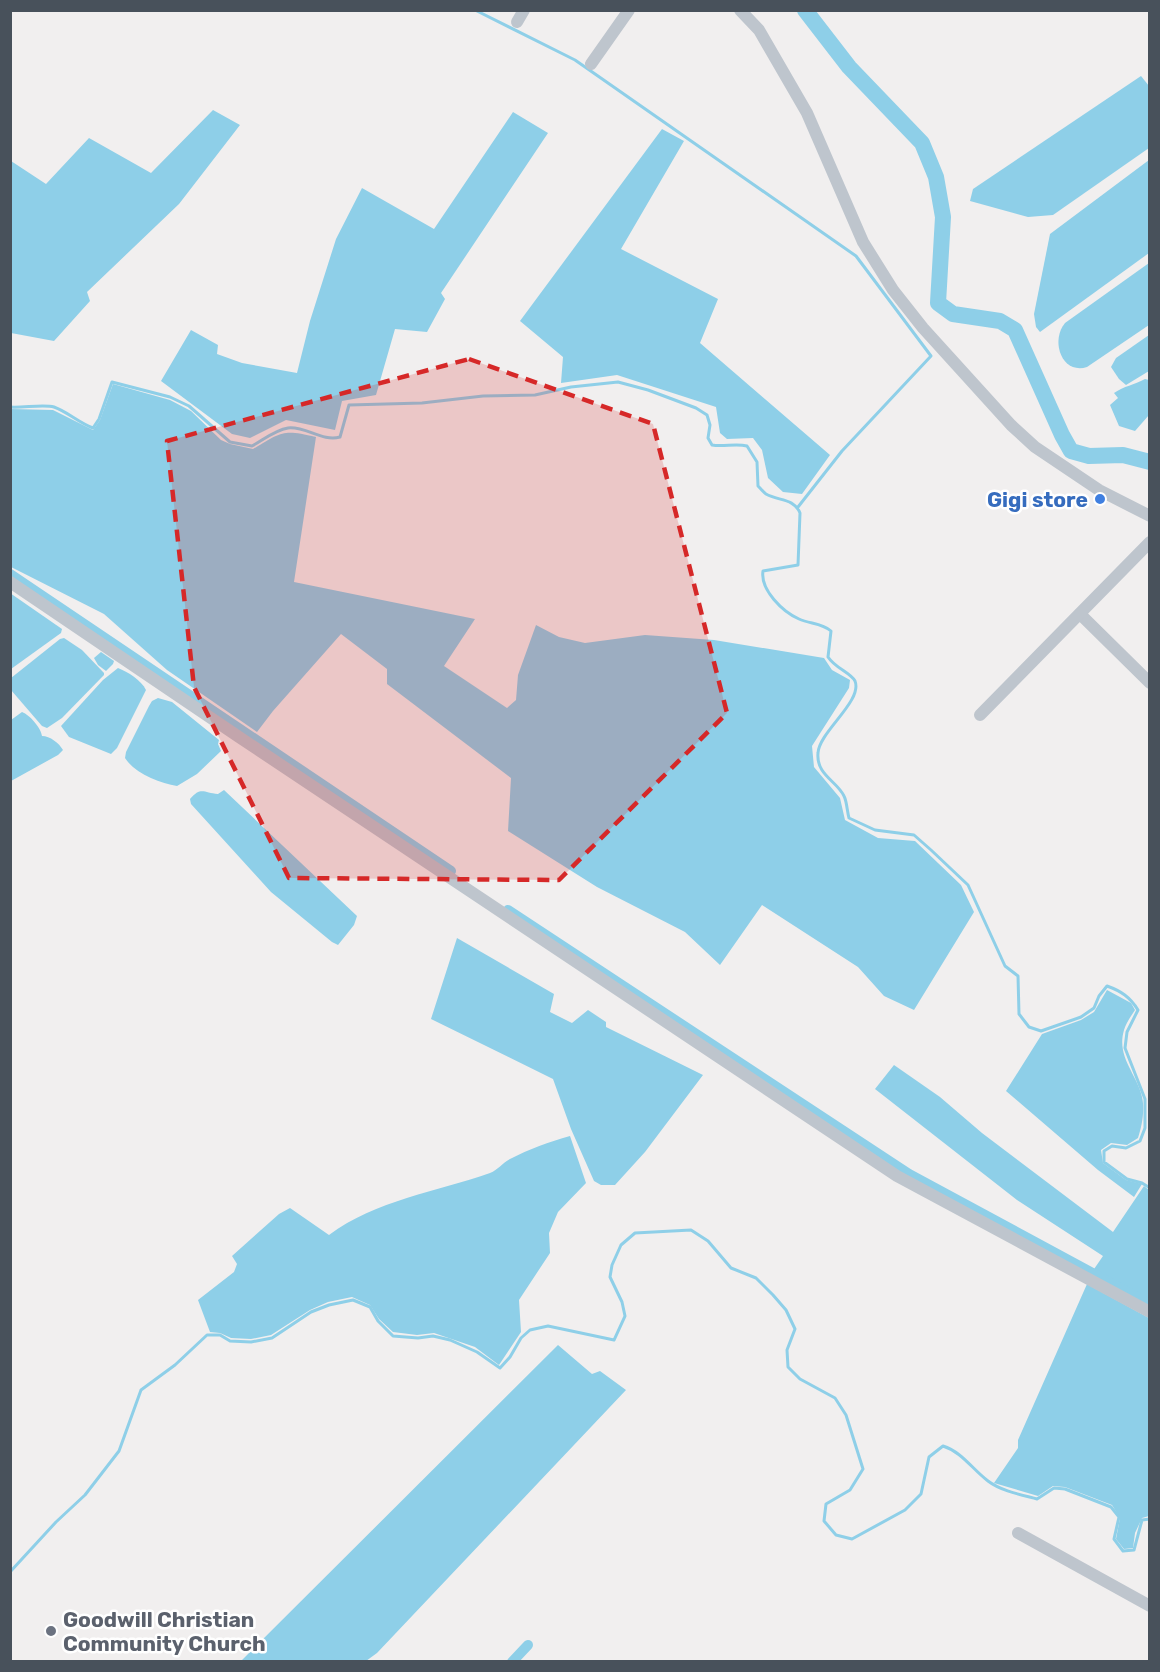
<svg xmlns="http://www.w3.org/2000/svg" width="1160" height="1672" viewBox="0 0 1160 1672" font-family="Rubik,sans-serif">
<rect width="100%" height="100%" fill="#f1efef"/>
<g fill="#8ecfe8">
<path d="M 1141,76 L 1149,86 L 1149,148 L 1053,215 L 1028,217 L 970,201 L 973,189 Z"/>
<path d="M 213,110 L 240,125 L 179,204 L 87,292 L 90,301 L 54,341 L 11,333 L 11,161 L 46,184 L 89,138 L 151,173 Z"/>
<path d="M 513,112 L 548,133 L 441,293 L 445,299 L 427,332 L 395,329 L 376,395 L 342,401 L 335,430 L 286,420 L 250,438 L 232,434 L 161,381 L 191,330 L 218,345 L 217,354 L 242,363 L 297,373 L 310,321 L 336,239 L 362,188 L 434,229 Z"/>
<path d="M 662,129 L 684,141 L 621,249 L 718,299 L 700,343 L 830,455 L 802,494 L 783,492 L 768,478 L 762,450 L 753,438 L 727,439 L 720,433 L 716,407 L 617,375 L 561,383 L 563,357 L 520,321 Z"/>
<path d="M 1149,160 L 1149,253 L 1040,332 L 1036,327 L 1034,314 L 1050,234 Z"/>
<path d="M 1149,263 L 1149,325 L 1087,367 C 1062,375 1050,341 1065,323 Z"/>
<path d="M 1149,335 L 1149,371 L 1126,385 L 1119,379 L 1111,367 L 1116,358 Z"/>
<path d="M 1145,379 L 1149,380 L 1149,415 L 1135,431 L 1119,426 L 1110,405 L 1118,398 L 1114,393 C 1124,386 1134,385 1145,379 Z"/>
<path d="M 113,384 L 170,400 L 191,411 L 221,440 L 230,444 L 253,449 C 282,432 282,429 316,437 L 294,582 L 475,619 L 444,666 L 507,708 L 516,700 L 518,675 L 536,625 L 559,637 L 585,643 L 645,635 L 714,640 L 824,658 L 832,670 L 850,680 L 849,688 L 812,746 L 814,767 L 840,798 L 845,820 L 878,838 L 915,841 L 961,885 L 974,912 L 914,1010 L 884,996 L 858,967 L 762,905 L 720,965 L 685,932 L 597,887 L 508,831 L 511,778 L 387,684 L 387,669 L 341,634 L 273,711 L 257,732 L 167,670 L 104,614 L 11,567 L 11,409 L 53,410 L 93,430 L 100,420 Z"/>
<path d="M 10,593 L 62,629 L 61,633 L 11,669 Z"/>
<path d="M 64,638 L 82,650 L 104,673 L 104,675 L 62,718 L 47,728 L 42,726 L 11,690 L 11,678 L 60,639 Z"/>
<path d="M 101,652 L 114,661 L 113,664 L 106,671 L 98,665 L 94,658 Z"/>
<path d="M 118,668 C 128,672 141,680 146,690 L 117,748 L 111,754 L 69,737 L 61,726 L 103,680 Z"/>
<path d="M 158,698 L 172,702 L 219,740 L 218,744 L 221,751 L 197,774 L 177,786 C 160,783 135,774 125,758 L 126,752 L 149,706 L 152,701 Z"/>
<path d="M 22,712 C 30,715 41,728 42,736 C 50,736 59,743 63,750 L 58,755 L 11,781 L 11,720 Z"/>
<path d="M 224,790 L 357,916 L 354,925 L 338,945 L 332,942 L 271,892 L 191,804 L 190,799 C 201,786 204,793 218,794 Z"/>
<path d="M 457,938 L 554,994 L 550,1012 L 572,1023 L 588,1010 L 606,1022 L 606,1027 L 703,1075 L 645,1152 L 615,1185 L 601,1185 L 594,1181 L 571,1129 L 553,1079 L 431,1019 Z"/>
<path d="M 1107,990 L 1131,1003 L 1135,1010 C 1131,1016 1126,1023 1124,1030 C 1116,1057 1137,1074 1142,1097 C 1145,1110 1142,1126 1138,1138 L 1127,1145 L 1111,1143 L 1101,1150 L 1103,1163 L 1126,1180 L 1142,1184 L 1134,1197 L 1098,1170 L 1006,1091 L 1042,1034 L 1081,1020 L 1094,1012 Z"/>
<path d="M 894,1065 L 940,1097 L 982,1133 L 1113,1232 L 1144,1186 L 1149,1190 L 1149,1302 L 1092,1272 L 1103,1256 L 1017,1200 L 875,1089 Z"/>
<path d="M 570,1136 L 586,1183 L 558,1212 L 549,1233 L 550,1253 L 519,1300 L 521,1332 L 499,1365 L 475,1347 L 434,1333 L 417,1335 L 393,1332 L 379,1319 L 370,1305 L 352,1297 L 328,1302 L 310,1310 L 271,1335 L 251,1339 L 231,1338 L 220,1333 L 210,1332 L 198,1300 L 234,1272 L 237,1264 L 232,1256 L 279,1214 L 290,1208 L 329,1235 C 376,1200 436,1192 490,1173 C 498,1170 502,1163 510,1159 C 529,1149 549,1142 570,1136 Z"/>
<path d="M 1087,1284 L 1149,1318 L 1149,1516 L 1142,1518 L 1135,1533 L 1133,1548 L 1124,1549 L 1116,1539 L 1120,1518 L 1112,1505 L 1065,1487 L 1053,1486 L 1038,1496 L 994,1483 L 1018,1448 L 1018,1440 Z"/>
<path d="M 558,1345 L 592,1374 L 600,1371 L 626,1390 L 377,1653 L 366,1661 L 241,1661 Z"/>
</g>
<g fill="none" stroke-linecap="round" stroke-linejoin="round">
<g stroke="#8ecfe8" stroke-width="3">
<path d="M 475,10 L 575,60 L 856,256 L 931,356 L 842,451 L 798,507"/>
<path d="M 10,407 C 23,408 44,404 54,407 C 68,412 79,423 93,428 L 99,419 L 112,382 L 170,397 L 189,406 L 230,442 L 252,446 C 263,440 275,430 288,428 C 306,426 322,442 340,437 L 349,405 L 422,403 L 483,396 L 535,395 L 571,387 L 618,382 L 648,390 L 696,408 L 707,415 L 710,425 L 708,438 L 712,445 C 724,447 736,443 747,446 L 757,462 L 758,486 C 761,489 763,492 766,494 C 778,501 794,498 800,513 L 798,565 L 763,571 C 760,590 783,612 799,619 C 810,624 822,623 831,631 L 828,657 C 835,668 851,673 855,681 C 863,701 819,732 818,753 C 816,775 837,781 844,796 C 847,802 847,811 849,818 L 875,830 L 914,835 L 931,850 L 968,885 L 1005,966 L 1018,976 L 1019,1014 L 1029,1027 L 1041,1031 L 1081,1017 L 1094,1008 L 1099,996 L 1107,986 C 1121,991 1130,997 1138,1010 L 1127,1032 L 1125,1048 L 1145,1099 L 1145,1128 L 1140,1141 L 1126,1148 L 1112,1146 L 1104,1151 L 1104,1162 L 1127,1179 L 1142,1183 L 1150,1188"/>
<path d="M 10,1572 L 56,1522 L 85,1495 L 119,1451 L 141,1390 L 175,1365 L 207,1335 L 220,1335 L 230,1341 L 251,1342 L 272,1338 L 311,1312 L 329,1305 L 353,1300 L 370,1307 L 378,1321 L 393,1336 L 418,1338 L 433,1336 L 450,1340 L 477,1352 L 500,1368 L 510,1357 L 521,1338 L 530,1330 L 548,1326 L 614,1340 L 625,1316 L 622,1302 L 610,1277 L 612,1265 L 621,1245 L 635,1233 L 691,1230 L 708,1241 L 731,1268 L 756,1278 L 773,1295 L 786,1310 L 795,1329 L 787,1350 L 788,1367 L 800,1379 L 835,1398 L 846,1415 L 863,1469 L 850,1490 L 826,1504 L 824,1521 L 836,1535 L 852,1539 L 905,1510 L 921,1494 L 929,1457 L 943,1446 C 962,1452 972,1469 988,1481 C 1001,1491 1022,1495 1037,1499 L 1054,1488 L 1065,1489 L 1111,1507 L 1119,1517 L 1114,1539 L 1123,1551 L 1134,1550 L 1142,1520 L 1150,1519"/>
</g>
<g stroke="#8ecfe8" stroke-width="10">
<path d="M 10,574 L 451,871"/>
<path d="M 508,910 L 909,1174 L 1150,1304"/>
<path d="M 512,1662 L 528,1645"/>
</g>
<path stroke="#8ecfe8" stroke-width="16" d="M 805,10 L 849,67 L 922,143 L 936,177 L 943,217 L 938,303 L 953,314 L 1000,321 L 1015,330 L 1062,435 L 1071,451 L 1089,456 L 1123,455 L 1150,462"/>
<g stroke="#bec5cd" stroke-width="12">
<path d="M 740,10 L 759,30 L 807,113 L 863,242 L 893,290 L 923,328 L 1011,425 L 1035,447 L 1099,490 L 1150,516"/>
<path d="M 517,22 L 524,10"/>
<path d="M 591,64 L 629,10"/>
<path d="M 10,582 L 239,737 L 897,1176 L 1150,1312"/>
<path d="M 1080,614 L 1150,683"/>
<path d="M 980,715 L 1150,542"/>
<path d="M 1018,1533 L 1150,1606"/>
</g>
</g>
<path fill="#d62828" fill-opacity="0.2" stroke="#d62828" stroke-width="4.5" stroke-dasharray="12 8" stroke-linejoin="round" d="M 469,359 L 653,424 L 727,713 L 559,880 L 289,878 L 194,687 L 167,441 Z"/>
<circle fill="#3f7fe0" stroke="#fff" stroke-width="2" cx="1100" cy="499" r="6"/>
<circle fill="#6b7280" stroke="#fff" stroke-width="2" cx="51" cy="1631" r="6"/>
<g text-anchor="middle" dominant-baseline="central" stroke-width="5" stroke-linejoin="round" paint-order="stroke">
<g font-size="21" font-weight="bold" fill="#366cbe" stroke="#fff" text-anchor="end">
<text x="1088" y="499">Gigi store</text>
</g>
<g font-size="21" font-weight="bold" fill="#5b616d" stroke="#fff" text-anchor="start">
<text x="63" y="1619">Goodwill Christian<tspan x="63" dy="24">Community Church</tspan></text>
</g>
</g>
<rect width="1160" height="1672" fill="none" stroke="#48515b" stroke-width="24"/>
</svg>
